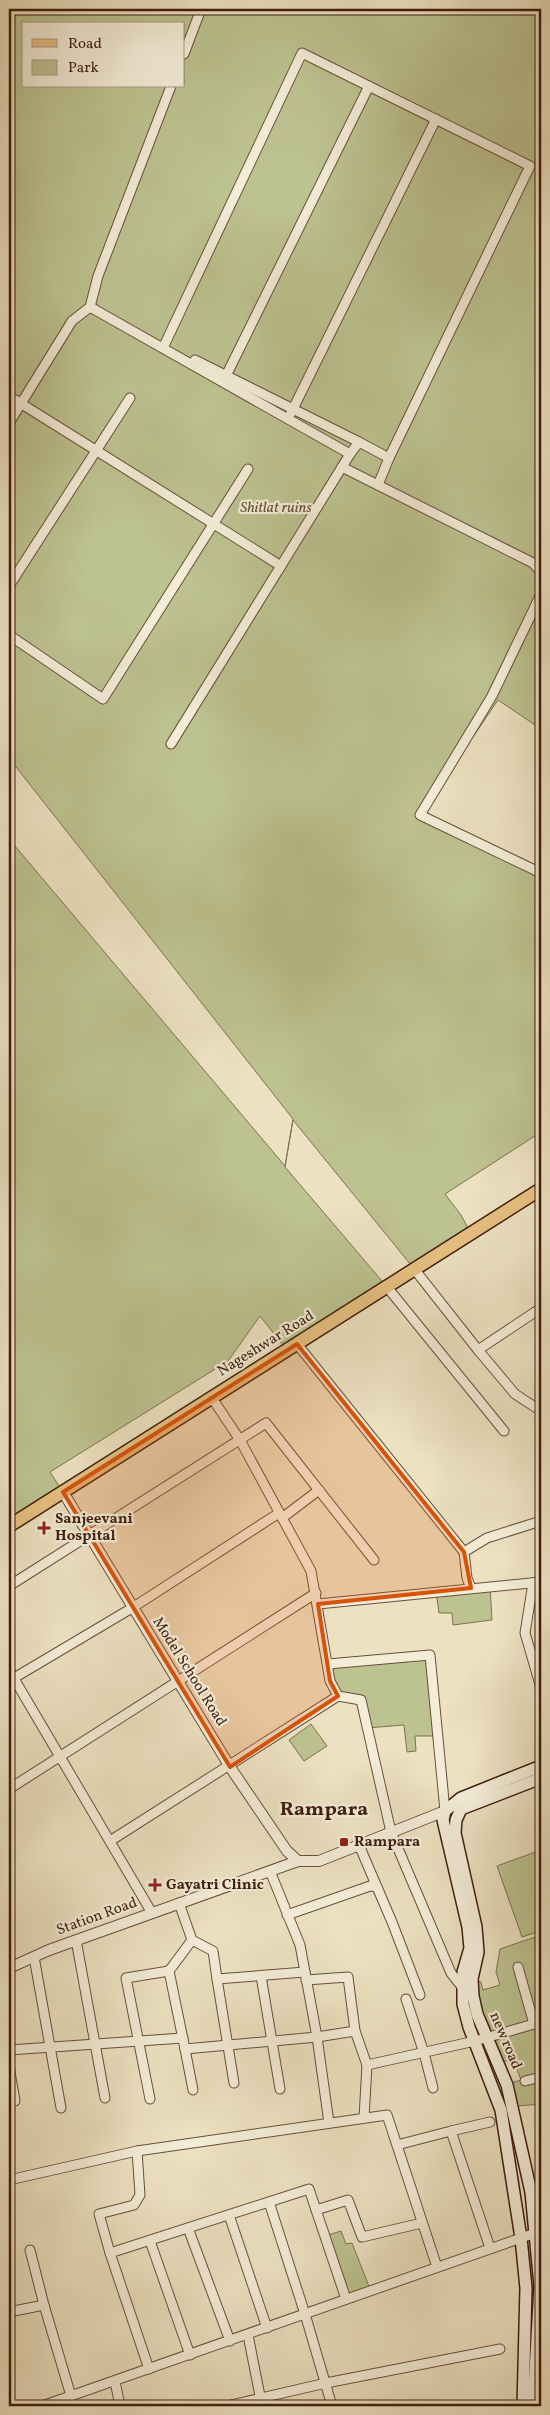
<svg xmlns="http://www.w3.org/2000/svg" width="550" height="2415" viewBox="0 0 550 2415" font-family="Vollkorn,serif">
<rect width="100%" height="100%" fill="#ece1c1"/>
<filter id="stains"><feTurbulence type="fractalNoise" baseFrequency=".004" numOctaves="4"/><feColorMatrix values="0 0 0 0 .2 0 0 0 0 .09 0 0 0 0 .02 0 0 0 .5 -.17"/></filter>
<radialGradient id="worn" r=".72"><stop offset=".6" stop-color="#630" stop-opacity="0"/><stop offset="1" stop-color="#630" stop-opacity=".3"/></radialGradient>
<g fill="#bcc290" stroke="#7e704e" fill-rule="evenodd">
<path d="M 9,9 L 541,9 L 541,729 L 498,700 L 420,815 L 541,873 L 541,1132 L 445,1194 L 461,1215 L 471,1234 L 415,1270 L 293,1120 L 285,1167 L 387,1287 L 287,1350 L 260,1316 L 228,1361 L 50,1472 L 63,1492 L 9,1526 L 9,839 L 285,1166 L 293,1119 L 9,758 ZM 24,24 L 184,24 L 184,86 L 24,86 Z"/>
<path d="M 490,1586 L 492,1620 L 453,1625 L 452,1613 L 439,1613 L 436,1591 Z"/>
<path d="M 430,1655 L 438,1736 L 415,1736 L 416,1751 L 407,1752 L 404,1725 L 367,1728 L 361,1700 L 338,1696 L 328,1664 Z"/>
<path d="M 311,1724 L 327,1746 L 304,1761 L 289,1740 Z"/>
<path d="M 541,1850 L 541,1931 L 522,1937 L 497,1866 Z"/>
<path d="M 541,1935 L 541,2104 L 518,2106 L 513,2091 L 514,2082 L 521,2080 L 513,2059 L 499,2063 L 486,2031 L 472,1979 L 481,1982 L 483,1990 L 500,1985 L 496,1972 L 500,1949 Z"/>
<path d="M 341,2231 L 346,2244 L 352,2243 L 370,2289 L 346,2299 L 325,2236 Z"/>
</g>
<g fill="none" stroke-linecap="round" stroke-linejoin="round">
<g stroke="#6a4e3a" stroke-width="11">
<g id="minor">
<path d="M 184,54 L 201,9"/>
<path d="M 163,348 L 302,53 L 530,166 L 389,458"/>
<path d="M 195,360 L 359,442"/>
<path d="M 224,380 L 369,86"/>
<path d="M 9,396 L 281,566"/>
<path d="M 291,413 L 436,119"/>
<path d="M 9,423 L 72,321 L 90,307 L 94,309"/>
<path d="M 350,454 L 359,442 L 389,458 L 378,485"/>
<path d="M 342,467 L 533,563 L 541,572"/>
<path d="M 9,586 L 130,398"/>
<path d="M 541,594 L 492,696 L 420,815 L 541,873"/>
<path d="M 9,635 L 103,699 L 248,469"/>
<path d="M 171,744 L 350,454 L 90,307 L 98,276 L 171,86"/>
<path d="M 415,1270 L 478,1350 L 541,1308"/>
<path d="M 387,1287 L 504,1431"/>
<path d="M 297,1344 L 464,1552"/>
<path d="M 478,1350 L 515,1394 L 541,1411"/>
<path d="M 212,1398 L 240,1440 L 311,1571 L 330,1681 L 338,1696 L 361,1700 L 391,1832 L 451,1973 L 462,1987 L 466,1987"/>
<path d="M 282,1518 L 319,1490"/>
<path d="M 533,1583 L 525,1633 L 541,1688"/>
<path d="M 9,1586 L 266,1423 L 374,1560"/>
<path d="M 471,1588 L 467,1578 L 464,1552 L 487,1538 L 541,1521"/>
<path d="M 318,1604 L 541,1582"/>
<path d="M 328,1664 L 430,1655 L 445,1811"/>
<path d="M 9,1670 L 152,1913"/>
<path d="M 9,1681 L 132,1608 L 279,1513"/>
<path d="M 9,1789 L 316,1593"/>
<path d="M 110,1841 L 338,1696"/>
<path d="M 359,1845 L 392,1922 L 420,1995"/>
<path d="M 270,1871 L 300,1945 L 317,2037 L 355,2031 L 367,2065 L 475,2041 L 541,2022"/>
<path d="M 179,1903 L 192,1940 L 213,1951 L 217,1979 L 305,1972"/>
<path d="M 287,1915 L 370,1886 L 377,1887"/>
<path d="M 76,1940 L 105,2098"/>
<path d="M 192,1940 L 169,1971 L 185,2049 L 317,2037 L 329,2123"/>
<path d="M 34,1957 L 61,2108"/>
<path d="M 518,1967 L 534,2024"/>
<path d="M 261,1976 L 280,2089"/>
<path d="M 217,1979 L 234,2083"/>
<path d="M 306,1980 L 348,1977 L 355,2031"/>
<path d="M 406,1999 L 424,2053 L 433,2088"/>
<path d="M 185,2049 L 193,2090"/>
<path d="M 9,2050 L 183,2038"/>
<path d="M 9,2066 L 15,2101"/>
<path d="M 525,2081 L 541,2077"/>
<path d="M 150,2099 L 126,1978 L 169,1971"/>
<path d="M 364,2118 L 367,2065"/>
<path d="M 451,2131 L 490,2122"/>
<path d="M 397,2145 L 451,2131 L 490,2248"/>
<path d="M 9,2180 L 137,2151 L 387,2115 L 437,2267"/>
<path d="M 269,2202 L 305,2314 L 332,2406"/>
<path d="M 316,2210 L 348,2200 L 362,2237 L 422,2223"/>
<path d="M 229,2215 L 267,2328"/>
<path d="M 188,2228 L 230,2341"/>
<path d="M 150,2241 L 190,2355"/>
<path d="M 110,2253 L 99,2214 L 134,2205 L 140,2195 L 137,2151"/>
<path d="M 44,2305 L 71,2396"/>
<path d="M 9,2312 L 44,2305 L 30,2250"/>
<path d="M 248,2335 L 262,2406"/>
<path d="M 149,2369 L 110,2253 L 309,2189 L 346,2299"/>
<path d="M 115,2381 L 120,2406"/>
<path d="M 42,2406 L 541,2231"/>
<path d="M 227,2406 L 326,2383 L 500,2349"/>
</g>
</g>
<g stroke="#6a4e3a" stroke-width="12">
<g id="tertiary">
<path d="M 63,1492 L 230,1767 L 287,1851 L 298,1861"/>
<path d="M 9,1968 L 49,1950 L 298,1861 L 319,1861 L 445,1811"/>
</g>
</g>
<g stroke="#3f1d0d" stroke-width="14">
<g id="secondary">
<path d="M 523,2406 L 526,2288 L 521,2238 L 501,2110 L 469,2027 L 463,2004 L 463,1972 L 470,1948 L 468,1927 L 443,1820 L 445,1811 L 461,1798 L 541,1766"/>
<path d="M 533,2406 L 540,2286 L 531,2192 L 507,2085 L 477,2014 L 473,1996 L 472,1979 L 478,1952 L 476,1927 L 455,1833 L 456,1820 L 461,1809 L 541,1778"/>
</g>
</g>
<g stroke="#3f1d0d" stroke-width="15">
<path id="primary" d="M 9,1526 L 541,1189"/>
</g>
<use href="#minor" stroke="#f3ecd7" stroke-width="9"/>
<use href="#tertiary" stroke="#f3ecd7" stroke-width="10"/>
<use href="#secondary" stroke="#f3ecd7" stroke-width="11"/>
<use href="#primary" stroke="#e6c080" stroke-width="12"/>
</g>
<path fill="#d7530c" fill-opacity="0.2" stroke="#d7530c" stroke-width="4" stroke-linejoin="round" d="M 297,1344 L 464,1552 L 471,1588 L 318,1604 L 330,1681 L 338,1696 L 230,1767 L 63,1492 Z"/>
<g fill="#8f2418" stroke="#f3ecd7" stroke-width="2">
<path d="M41.5 1520.5h5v5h5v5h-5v5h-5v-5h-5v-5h5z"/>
<rect x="339" y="1837" width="10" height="10" rx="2.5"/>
<path d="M152.5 1877.5h5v5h5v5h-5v5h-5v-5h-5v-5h5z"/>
</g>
<g text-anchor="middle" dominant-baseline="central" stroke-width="4.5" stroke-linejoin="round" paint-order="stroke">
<g font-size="15" font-style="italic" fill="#644f34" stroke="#f3ecd7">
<text x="276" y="508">Shitlat ruins</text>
</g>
<g font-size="15" fill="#3f1d0d" stroke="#f3ecd7">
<text transform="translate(266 1344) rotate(-32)">Nageshwar Road</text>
<text transform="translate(189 1672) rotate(58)">Model School Road</text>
<text transform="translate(97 1917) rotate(-20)">Station Road</text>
<text transform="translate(505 2041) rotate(67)">new road</text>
</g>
<g font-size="15" font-weight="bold" fill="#3f1d0d" stroke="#f3ecd7" text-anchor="start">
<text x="55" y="1519">Sanjeevani<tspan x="55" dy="17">Hospital</tspan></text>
<text x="354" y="1842">Rampara</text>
<text x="166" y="1885">Gayatri Clinic</text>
</g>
<g font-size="20" font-weight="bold" fill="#3f1d0d" stroke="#f3ecd7">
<text x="324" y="1810">Rampara</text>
</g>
</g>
<rect width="550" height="2415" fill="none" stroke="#ece1c1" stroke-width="30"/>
<rect x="10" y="10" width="530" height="2395" fill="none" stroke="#3f1d0d" stroke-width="2.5"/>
<rect x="15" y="15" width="520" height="2385" fill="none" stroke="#3f1d0d"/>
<rect x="22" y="22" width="162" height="65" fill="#f3ecd7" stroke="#ab9986"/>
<rect x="32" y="39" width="25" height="8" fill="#e6c080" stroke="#ab9986"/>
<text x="68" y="48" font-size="15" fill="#3f1d0d">Road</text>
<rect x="32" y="60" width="25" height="15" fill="#bcc290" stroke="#ab9986"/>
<text x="68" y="72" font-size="15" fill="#3f1d0d">Park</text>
<rect width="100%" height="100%" filter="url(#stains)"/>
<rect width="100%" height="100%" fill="url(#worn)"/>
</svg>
